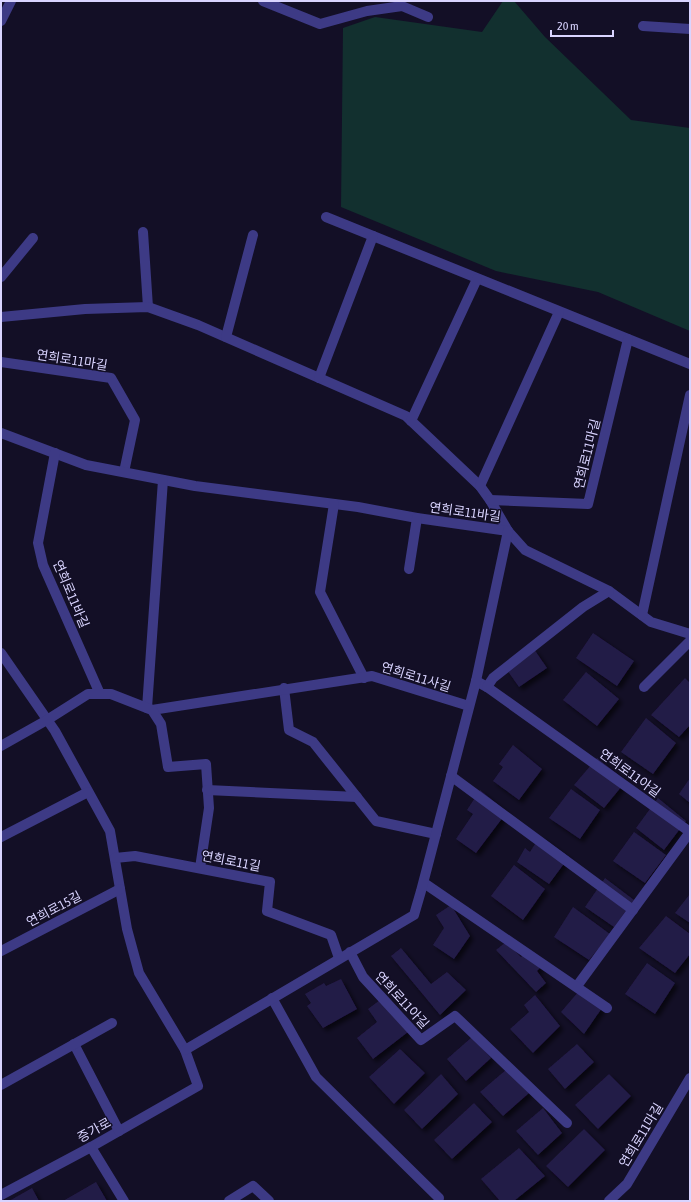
<svg xmlns="http://www.w3.org/2000/svg" width="691" height="1202" viewBox="0 0 691 1202" font-family="'Asap Condensed','Noto Sans KR',sans-serif">
<defs>
<filter id="shadow"><feDropShadow dx="3.5" dy="3.5" stdDeviation="2" flood-color="#0009"/></filter>
</defs>
<rect width="100%" height="100%" fill="#130f26"/>
<path fill="#12302f" d="M 503,1 L 514,1 L 545,37 L 631,120 L 690,128 L 690,331 L 598,292 L 496,271 L 341,207 L 343,28 L 375,17 L 482,32 Z"/>
<g fill="#241b47" filter="url(#shadow)">
<path d="M 593,633 L 634,661 L 617,686 L 576,658 Z"/>
<path d="M 534,649 L 547,668 L 519,687 L 507,670 Z"/>
<path d="M 586,672 L 619,699 L 597,726 L 563,700 Z"/>
<path d="M 685,678 L 690,683 L 690,725 L 679,737 L 651,715 Z"/>
<path d="M 646,718 L 676,743 L 653,774 L 621,752 Z"/>
<path d="M 513,745 L 542,769 L 519,800 L 493,781 L 503,767 L 499,764 Z"/>
<path d="M 597,758 L 626,781 L 604,808 L 574,785 Z"/>
<path d="M 690,778 L 690,803 L 679,794 Z"/>
<path d="M 571,789 L 600,810 L 580,839 L 549,818 Z"/>
<path d="M 480,790 L 507,812 L 476,853 L 456,839 L 473,814 L 467,810 Z"/>
<path d="M 658,798 L 686,821 L 664,850 L 636,828 Z"/>
<path d="M 634,832 L 666,855 L 645,883 L 613,861 Z"/>
<path d="M 540,836 L 569,857 L 549,884 L 517,862 L 525,848 L 530,852 Z"/>
<path d="M 514,865 L 545,889 L 523,920 L 491,896 Z"/>
<path d="M 605,878 L 634,900 L 614,927 L 585,907 Z"/>
<path d="M 690,894 L 690,923 L 675,913 Z"/>
<path d="M 451,905 L 470,936 L 454,959 L 433,945 L 444,928 L 436,915 Z"/>
<path d="M 573,907 L 610,934 L 589,960 L 554,937 Z"/>
<path d="M 666,916 L 690,934 L 690,954 L 675,973 L 639,948 Z"/>
<path d="M 506,942 L 521,957 L 526,953 L 541,967 L 537,971 L 546,983 L 536,992 L 496,950 Z"/>
<path d="M 401,948 L 431,984 L 447,972 L 466,990 L 440,1015 L 391,956 Z"/>
<path d="M 647,963 L 675,983 L 655,1014 L 625,994 Z"/>
<path d="M 341,979 L 357,1009 L 323,1028 L 307,1006 L 311,1003 L 305,994 L 324,983 L 326,986 Z"/>
<path d="M 579,991 L 602,1008 L 584,1034 L 561,1012 Z"/>
<path d="M 535,995 L 560,1026 L 533,1053 L 510,1029 L 529,1012 L 524,1005 Z"/>
<path d="M 380,1000 L 408,1032 L 373,1059 L 357,1038 L 377,1022 L 368,1009 Z"/>
<path d="M 472,1037 L 491,1058 L 466,1081 L 447,1059 Z"/>
<path d="M 577,1044 L 594,1062 L 565,1089 L 548,1069 Z"/>
<path d="M 400,1049 L 425,1073 L 394,1104 L 369,1077 Z"/>
<path d="M 507,1069 L 529,1093 L 503,1116 L 480,1092 Z"/>
<path d="M 441,1074 L 458,1094 L 422,1129 L 404,1110 Z"/>
<path d="M 609,1074 L 631,1096 L 598,1129 L 575,1105 Z"/>
<path d="M 474,1103 L 492,1122 L 452,1159 L 434,1140 Z"/>
<path d="M 543,1108 L 562,1133 L 538,1155 L 516,1131 Z"/>
<path d="M 584,1129 L 605,1150 L 568,1187 L 546,1166 Z"/>
<path d="M 519,1148 L 545,1176 L 514,1201 L 500,1201 L 481,1179 Z"/>
<path d="M 96,1182 L 107,1201 L 63,1201 Z"/>
<path d="M 32,1188 L 39,1201 L 9,1201 Z"/>
</g>
<g fill="none" stroke-linecap="round" stroke-linejoin="round">
<g stroke="#3d3a85" stroke-width="10">
<path d="M 263,1 L 320,24 L 367,11 L 402,6 L 428,17"/>
<path d="M 1,21 L 11,1"/>
<path d="M 643,26 L 690,29"/>
<path d="M 326,217 L 690,364"/>
<path d="M 143,232 L 148,307"/>
<path d="M 1,277 L 33,238"/>
<path d="M 1,317 L 85,309 L 148,307 L 198,325 L 406,416 L 480,486 L 490,500 L 508,531 L 525,550 L 609,591 L 651,622 L 690,634"/>
<path d="M 226,337 L 253,235"/>
<path d="M 1,362 L 111,378 L 135,420 L 124,472"/>
<path d="M 319,378 L 373,236"/>
<path d="M 411,421 L 477,279"/>
<path d="M 1,433 L 86,465 L 195,486 L 358,507 L 417,518 L 508,531"/>
<path d="M 55,453 L 38,543 L 43,565 L 100,694"/>
<path d="M 480,486 L 559,312"/>
<path d="M 490,500 L 588,504 L 628,339"/>
<path d="M 334,504 L 320,592 L 364,678"/>
<path d="M 409,569 L 417,518"/>
<path d="M 642,615 L 690,395"/>
<path d="M 1,653 L 55,731 L 110,831 L 127,929 L 139,973 L 185,1050 L 198,1086 L 91,1147 L 1,1195"/>
<path d="M 476,681 L 487,687 L 690,832 L 577,986"/>
<path d="M 487,687 L 493,678 L 583,607 L 609,591"/>
<path d="M 644,687 L 690,641"/>
<path d="M 284,688 L 289,730 L 313,742 L 376,821 L 436,834"/>
<path d="M 147,708 L 163,480"/>
<path d="M 152,710 L 372,676 L 469,706"/>
<path d="M 1,746 L 47,720 L 88,694 L 111,694 L 152,710 L 161,724 L 168,767 L 206,764 L 209,808 L 200,868"/>
<path d="M 451,776 L 633,910"/>
<path d="M 207,790 L 357,797"/>
<path d="M 1,837 L 88,792"/>
<path d="M 115,858 L 135,856 L 270,882 L 267,911 L 331,935 L 339,958"/>
<path d="M 424,883 L 607,1008"/>
<path d="M 1,951 L 120,889"/>
<path d="M 350,952 L 363,977 L 421,1040 L 455,1016 L 567,1123"/>
<path d="M 272,998 L 316,1077 L 439,1198"/>
<path d="M 74,1044 L 119,1131"/>
<path d="M 185,1050 L 414,915 L 421,891 L 476,681 L 508,531"/>
<path d="M 1,1085 L 112,1023"/>
<path d="M 91,1147 L 124,1201"/>
<path d="M 229,1201 L 253,1186 L 269,1201"/>
<path d="M 609,1201 L 627,1184 L 690,1078"/>
</g>
</g>
<g text-anchor="middle" dominant-baseline="central" stroke-width="3" stroke-linejoin="round" paint-order="stroke">
<g font-size="13" fill="#d9d4ff" stroke="#130f26">
<text transform="translate(72 360) rotate(9)">연희로11마길</text>
<text transform="translate(587 454) rotate(-76)">연희로11마길</text>
<text transform="translate(465 512) rotate(8)">연희로11바길</text>
<text transform="translate(71 594) rotate(67)">연희로11바길</text>
<text transform="translate(416 677) rotate(17)">연희로11사길</text>
<text transform="translate(630 773) rotate(36)">연희로11아길</text>
<text transform="translate(231 861) rotate(11)">연희로11길</text>
<text transform="translate(54 909) rotate(-28)">연희로15길</text>
<text transform="translate(402 1000) rotate(47)">연희로11아길</text>
<text transform="translate(94 1130) rotate(-29)">증가로</text>
<text transform="translate(641 1135) rotate(-59)">연희로11마길</text>
</g>
</g>
<rect width="691" height="1202" fill="none" stroke="#d9d4ff" stroke-width="4"/>
<path d="M551 30v6h62v-6" fill="none" stroke="#d9d4ff" stroke-width="2"/>
<text x="557" y="30" font-size="12" fill="#d9d4ff" stroke="#130f26" stroke-width="3" paint-order="stroke">20 m</text>
</svg>
